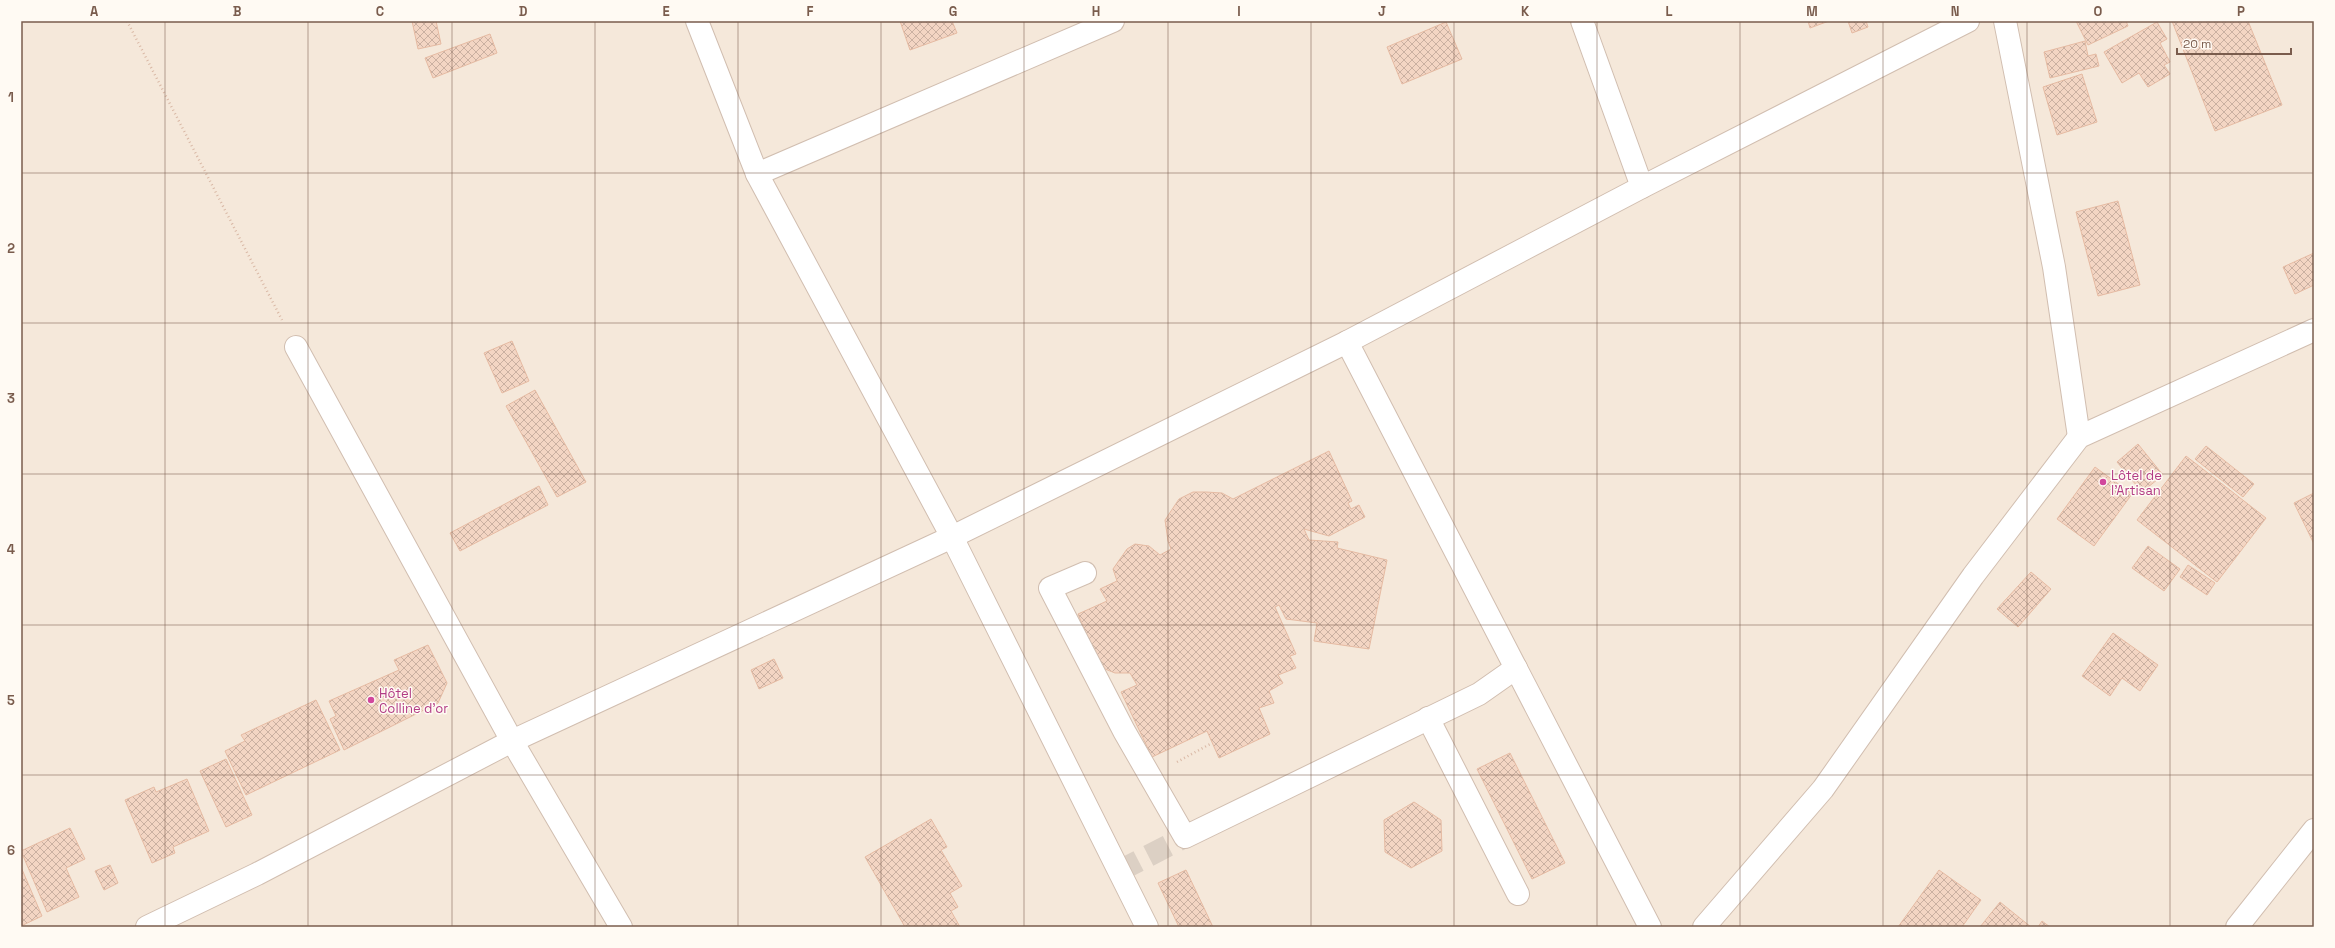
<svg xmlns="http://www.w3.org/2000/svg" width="2335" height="948" viewBox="0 0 2335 948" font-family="'Space Grotesk',sans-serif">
<defs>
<pattern id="building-cross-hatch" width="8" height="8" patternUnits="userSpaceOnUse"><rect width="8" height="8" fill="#f3d5c3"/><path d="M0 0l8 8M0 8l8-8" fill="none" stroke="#cab0a1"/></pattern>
</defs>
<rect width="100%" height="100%" fill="#fdf6ec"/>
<rect fill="#f5e8da" x="21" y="21" width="2293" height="906"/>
<g fill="url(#building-cross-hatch)" stroke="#e6bba3">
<path d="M 412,21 L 436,21 L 441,44 L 418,49 Z"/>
<path d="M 900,21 L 952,21 L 957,33 L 910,50 Z"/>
<path d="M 1808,21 L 1829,21 L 1810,28 Z"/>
<path d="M 1848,21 L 1866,21 L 1868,27 L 1852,33 Z"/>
<path d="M 2076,21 L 2126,21 L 2128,26 L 2088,45 Z"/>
<path d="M 2172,21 L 2248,21 L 2282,105 L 2215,131 Z"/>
<path d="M 1446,22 L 1462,59 L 1402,84 L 1387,47 Z"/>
<path d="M 2157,22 L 2167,39 L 2160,43 L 2170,62 L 2164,65 L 2170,74 L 2148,87 L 2139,73 L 2122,83 L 2104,52 Z"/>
<path d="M 490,34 L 497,53 L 433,78 L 425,58 Z"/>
<path d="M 2085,41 L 2088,56 L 2096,54 L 2099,66 L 2050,78 L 2044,52 Z"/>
<path d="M 2082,74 L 2097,122 L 2057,135 L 2043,87 Z"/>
<path d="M 2118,201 L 2140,285 L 2098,296 L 2076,212 Z"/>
<path d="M 2314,253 L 2314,285 L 2295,294 L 2283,267 Z"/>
<path d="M 512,341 L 529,381 L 502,393 L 484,353 Z"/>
<path d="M 535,390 L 586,482 L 557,497 L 506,406 Z"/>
<path d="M 2138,444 L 2163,475 L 2142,492 L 2117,462 Z"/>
<path d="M 2206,446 L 2254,484 L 2243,497 L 2195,459 Z"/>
<path d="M 1329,451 L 1352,501 L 1348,503 L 1351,509 L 1359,505 L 1365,517 L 1329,536 L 1304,529 L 1309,540 L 1338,542 L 1337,548 L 1387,560 L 1369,649 L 1314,641 L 1317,623 L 1286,619 L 1279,605 L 1275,607 L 1296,654 L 1290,656 L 1296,668 L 1278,675 L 1283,683 L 1269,691 L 1274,703 L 1259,708 L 1270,734 L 1219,758 L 1207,731 L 1152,757 L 1121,692 L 1137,685 L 1130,673 L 1115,673 L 1100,667 L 1078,614 L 1107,601 L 1100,589 L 1117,581 L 1113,569 L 1127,549 L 1135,544 L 1149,546 L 1160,555 L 1171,549 L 1168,541 L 1165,520 L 1179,499 L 1193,492 L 1206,492 L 1222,493 L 1233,499 Z"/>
<path d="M 2186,456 L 2266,518 L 2217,582 L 2137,520 Z"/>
<path d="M 2095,467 L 2132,494 L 2094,546 L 2057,519 Z"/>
<path d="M 539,486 L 548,505 L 460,551 L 450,533 Z"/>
<path d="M 2314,493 L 2314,544 L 2294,503 Z"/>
<path d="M 2148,546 L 2180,569 L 2164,591 L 2132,568 Z"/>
<path d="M 2188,565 L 2215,583 L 2207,595 L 2180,577 Z"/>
<path d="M 2031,572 L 2051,589 L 2018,627 L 1997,609 Z"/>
<path d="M 2113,633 L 2158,665 L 2140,691 L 2122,678 L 2110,696 L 2082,676 Z"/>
<path d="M 428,645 L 447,683 L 438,703 L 344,750 L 330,719 L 336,716 L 329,701 L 399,670 L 394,660 Z"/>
<path d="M 774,659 L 783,678 L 759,689 L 751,670 Z"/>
<path d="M 316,700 L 340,750 L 246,795 L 225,751 L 245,741 L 241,735 Z"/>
<path d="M 1510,753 L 1565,863 L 1532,879 L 1477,769 Z"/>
<path d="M 226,759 L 252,815 L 226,827 L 200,771 Z"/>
<path d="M 187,779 L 209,831 L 173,847 L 175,853 L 152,863 L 125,800 L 154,787 L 156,792 Z"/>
<path d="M 1414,802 L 1441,820 L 1442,851 L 1411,868 L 1385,852 L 1384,820 Z"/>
<path d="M 931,819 L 947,847 L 941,850 L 962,886 L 950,893 L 958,907 L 951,911 L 960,927 L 905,927 L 865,857 Z"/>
<path d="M 70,828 L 85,859 L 66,868 L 79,897 L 47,912 L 21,851 Z"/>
<path d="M 110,865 L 118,883 L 104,890 L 95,871 Z"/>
<path d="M 21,867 L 42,916 L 21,926 Z"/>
<path d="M 1186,870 L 1213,927 L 1179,927 L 1158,883 Z"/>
<path d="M 1939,870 L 1981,900 L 1962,927 L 1898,927 Z"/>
<path d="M 2000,902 L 2031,927 L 1980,927 Z"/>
<path d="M 2042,921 L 2050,927 L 2038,927 Z"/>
</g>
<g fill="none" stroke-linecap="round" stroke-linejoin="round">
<path stroke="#dcd0c4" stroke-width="22" stroke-dasharray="22 11" stroke-linecap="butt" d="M 1119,871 L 1185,837"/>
<g stroke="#d1beb0" stroke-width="24">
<g id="minor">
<path d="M 697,21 L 757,174 L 952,537 L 1147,927"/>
<path d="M 1582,21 L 1642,187"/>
<path d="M 2005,21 L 2054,267 L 2079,437"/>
<path d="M 757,174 L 1113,21"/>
<path d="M 1347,342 L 1650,927"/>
<path d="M 296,347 L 512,741 L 621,927"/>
<path d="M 1085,573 L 1050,588 L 1124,731 L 1185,837 L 1479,694 L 1516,668"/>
<path d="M 1428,718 L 1518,894"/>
<path d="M 147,927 L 257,874 L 512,741 L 952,537 L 1347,342 L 1642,187 L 1968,21"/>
<path d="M 1704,927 L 1823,789 L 1973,576 L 2079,437 L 2314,330"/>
<path d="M 2237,927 L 2314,830"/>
</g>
</g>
<g stroke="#d9b8a5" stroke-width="2.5" stroke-dasharray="1 3" stroke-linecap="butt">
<path d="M 127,21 L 282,320"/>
<path d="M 1177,762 L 1212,743"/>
</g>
<use href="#minor" stroke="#fff" stroke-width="22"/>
</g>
<path fill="none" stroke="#7a5c4d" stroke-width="1" stroke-opacity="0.55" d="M 165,21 L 165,927M 308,21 L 308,927M 452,21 L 452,927M 595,21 L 595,927M 738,21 L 738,927M 881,21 L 881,927M 1024,21 L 1024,927M 1168,21 L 1168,927M 1311,21 L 1311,927M 1454,21 L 1454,927M 1597,21 L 1597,927M 1740,21 L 1740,927M 1883,21 L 1883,927M 2027,21 L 2027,927M 2170,21 L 2170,927M 21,173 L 2314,173M 21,323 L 2314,323M 21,474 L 2314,474M 21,625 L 2314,625M 21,775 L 2314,775"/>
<g fill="#d1479c" stroke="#fffaf3" stroke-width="1.5">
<circle cx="2103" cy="482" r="4"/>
<circle cx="371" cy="700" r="4"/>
</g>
<g text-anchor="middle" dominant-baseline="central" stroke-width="3" stroke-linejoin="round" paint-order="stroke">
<g font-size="13" fill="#b23c85" stroke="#fffaf3" text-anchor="start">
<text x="2111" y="475">Lôtel de<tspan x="2111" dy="15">l'Artisan</tspan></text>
<text x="379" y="693">Hôtel<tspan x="379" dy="15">Colline d'or</tspan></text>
</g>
</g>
<rect width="2335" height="948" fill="none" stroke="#fffaf3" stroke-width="44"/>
<path d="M2177 48v6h114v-6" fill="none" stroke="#7a5c4d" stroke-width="2"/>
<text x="2183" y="48" font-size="12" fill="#7a5c4d" stroke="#fffaf3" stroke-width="3" paint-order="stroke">20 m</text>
<rect x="22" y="22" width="2291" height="904" fill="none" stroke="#7a5c4d" stroke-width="1.5"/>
<g font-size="13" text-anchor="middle" font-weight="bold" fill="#7a5c4d">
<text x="94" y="16">A</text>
<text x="237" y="16">B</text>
<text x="380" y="16">C</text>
<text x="523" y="16">D</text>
<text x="666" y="16">E</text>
<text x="810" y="16">F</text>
<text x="953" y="16">G</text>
<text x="1096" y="16">H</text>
<text x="1239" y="16">I</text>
<text x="1382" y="16">J</text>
<text x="1525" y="16">K</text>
<text x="1669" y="16">L</text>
<text x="1812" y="16">M</text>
<text x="1955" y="16">N</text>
<text x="2098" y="16">O</text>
<text x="2241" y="16">P</text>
<text x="11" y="102">1</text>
<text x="11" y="253">2</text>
<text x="11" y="403">3</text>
<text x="11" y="554">4</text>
<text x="11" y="705">5</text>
<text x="11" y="855">6</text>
</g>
</svg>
